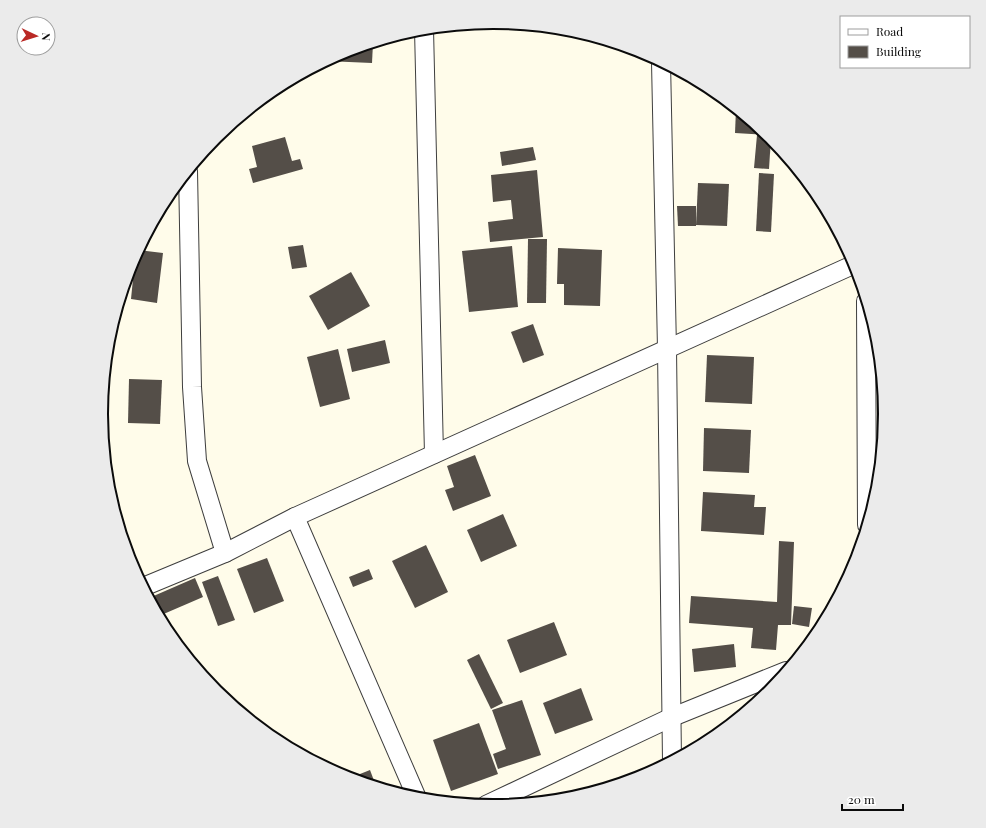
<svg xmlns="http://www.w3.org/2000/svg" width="986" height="828" viewBox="0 0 986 828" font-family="'Playfair Display',serif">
<rect width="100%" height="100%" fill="#fffcea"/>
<g fill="#544e48">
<path d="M 373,43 L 372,63 L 326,61 L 343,52 Z"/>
<path d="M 736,109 L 751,121 L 768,135 L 735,133 Z"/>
<path d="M 757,135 L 769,136 L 771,138 L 769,169 L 754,168 Z"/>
<path d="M 285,137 L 292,161 L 300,159 L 303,169 L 253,183 L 249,169 L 257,167 L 252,146 Z"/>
<path d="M 533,147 L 536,160 L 502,166 L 500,152 Z"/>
<path d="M 537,170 L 543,237 L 490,242 L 488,222 L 513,219 L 511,200 L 493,202 L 491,175 Z"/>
<path d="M 759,173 L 774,174 L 771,232 L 756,231 Z"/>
<path d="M 698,183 L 729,184 L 727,226 L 696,225 Z"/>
<path d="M 677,206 L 696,206 L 696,226 L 678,226 Z"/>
<path d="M 528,239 L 547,239 L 546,303 L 527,303 Z"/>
<path d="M 303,245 L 307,267 L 292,269 L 288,247 Z"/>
<path d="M 512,246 L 518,307 L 469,312 L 462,251 Z"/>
<path d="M 558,248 L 602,250 L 600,306 L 564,305 L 564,284 L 557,284 Z"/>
<path d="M 138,250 L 163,253 L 157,303 L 131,299 L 133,279 L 128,279 L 129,271 L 131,264 Z"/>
<path d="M 351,272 L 370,306 L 328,330 L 309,296 Z"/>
<path d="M 533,324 L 544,355 L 523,363 L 511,332 Z"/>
<path d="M 385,340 L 390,363 L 352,372 L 347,349 Z"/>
<path d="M 338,349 L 350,399 L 320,407 L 307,357 Z"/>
<path d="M 707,355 L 754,357 L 752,404 L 705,402 Z"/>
<path d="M 129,379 L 162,380 L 160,424 L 128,423 Z"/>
<path d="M 102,404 L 107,405 L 105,446 L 104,446 L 101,414 Z"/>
<path d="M 704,428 L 751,430 L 749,473 L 703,471 Z"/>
<path d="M 475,455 L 491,496 L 453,511 L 445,490 L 454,487 L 447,466 Z"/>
<path d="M 703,492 L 755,495 L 754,507 L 766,507 L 764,535 L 701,531 Z"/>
<path d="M 503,514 L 517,546 L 481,562 L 467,530 Z"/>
<path d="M 779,541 L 794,542 L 791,625 L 778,625 L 776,650 L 751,648 L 753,628 L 689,623 L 691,596 L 777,602 Z"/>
<path d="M 426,545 L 448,592 L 415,608 L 392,561 Z"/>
<path d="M 267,558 L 284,601 L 254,613 L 237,569 Z"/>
<path d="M 369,569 L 373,579 L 353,587 L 349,577 Z"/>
<path d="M 218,576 L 235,620 L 218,626 L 202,582 Z"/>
<path d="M 195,578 L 203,597 L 159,616 L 149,598 Z"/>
<path d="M 794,606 L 812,608 L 809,627 L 792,624 Z"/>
<path d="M 554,622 L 567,655 L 520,673 L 507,640 Z"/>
<path d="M 734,644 L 736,667 L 694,672 L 692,649 Z"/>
<path d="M 479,654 L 503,703 L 491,709 L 467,660 Z"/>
<path d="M 581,688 L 593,720 L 555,734 L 543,703 Z"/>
<path d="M 522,700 L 541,755 L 498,769 L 493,754 L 506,749 L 492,710 Z"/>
<path d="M 479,723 L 498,774 L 451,791 L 433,740 Z"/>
<path d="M 370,770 L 376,786 L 350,778 Z"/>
</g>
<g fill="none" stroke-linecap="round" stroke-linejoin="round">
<g stroke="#3e3e3e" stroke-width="20">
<g id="minor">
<path d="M 424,29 L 434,454"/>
<path d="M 661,62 L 667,349 L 672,761"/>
<path d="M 188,171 L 192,387 L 197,461 L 225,553"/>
<path d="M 866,301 L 867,525"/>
<path d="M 295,517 L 417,798"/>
<path d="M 143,587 L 225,553 L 295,517 L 855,264"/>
<path d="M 486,805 L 670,718 L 786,671"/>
</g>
</g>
<use href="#minor" stroke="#fff" stroke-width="18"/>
</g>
<path d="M0 0H986V828H0ZM108 414a385 385 0 1 1 770 0a385 385 0 1 1-770 0Z" fill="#ebebeb" fill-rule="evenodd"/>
<path fill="none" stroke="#0b0b0b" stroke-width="2" d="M108 414a385 385 0 1 1 770 0a385 385 0 1 1-770 0Z"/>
<rect x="840" y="16" width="130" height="52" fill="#ffffff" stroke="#9d9d9d"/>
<rect x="848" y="29" width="20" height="6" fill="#ffffff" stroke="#9d9d9d"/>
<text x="876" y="36" font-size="12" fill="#0b0b0b">Road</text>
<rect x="848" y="46" width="20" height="12" fill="#544e48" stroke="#9d9d9d"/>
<text x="876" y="56" font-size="12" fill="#0b0b0b">Building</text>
<g transform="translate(36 36) rotate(94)"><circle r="19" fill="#ffffff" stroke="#9d9d9d"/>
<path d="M0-3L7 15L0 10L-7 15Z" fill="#ba2925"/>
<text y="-6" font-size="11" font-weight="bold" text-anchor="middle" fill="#0b0b0b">N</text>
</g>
<path d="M842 804v6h61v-6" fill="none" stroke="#0b0b0b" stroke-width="2"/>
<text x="848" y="804" font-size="12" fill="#0b0b0b" stroke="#ffffff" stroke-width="3" paint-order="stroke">20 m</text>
</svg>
